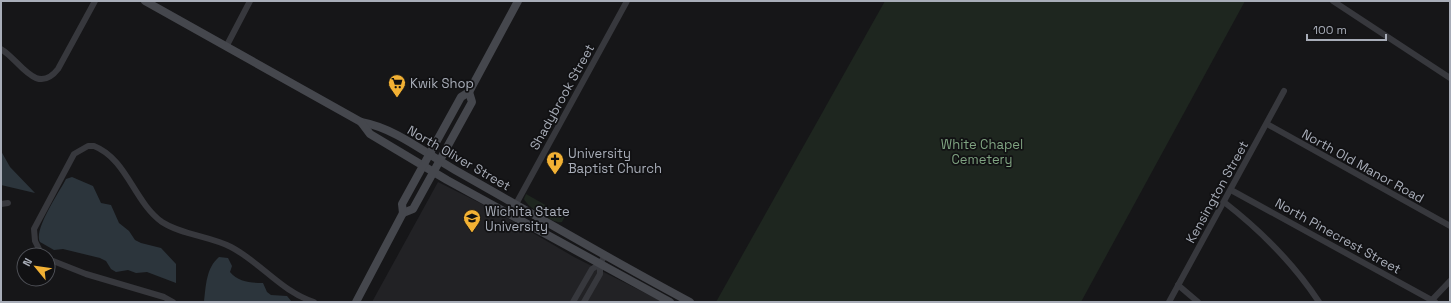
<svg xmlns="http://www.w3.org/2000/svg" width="1451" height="303" viewBox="0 0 1451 303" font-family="'Space Grotesk',sans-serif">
<rect width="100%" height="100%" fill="#161618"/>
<path fill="#222225" d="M 438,182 L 494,210 L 574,257 L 663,302 L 372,302 Z"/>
<g fill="#1e261f">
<path d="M 885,1 L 1245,1 L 1081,302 L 716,302 Z"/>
<path d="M 526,194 L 565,216 L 562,222 C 555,225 526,206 524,199 Z"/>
</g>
<g fill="#2c353c">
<path d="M 1,151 L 10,167 L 35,193 L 1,185 Z"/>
<path d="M 72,177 L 93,186 L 101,203 L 111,205 L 119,223 L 129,231 L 135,240 L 141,243 L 161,248 L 176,264 L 176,283 L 147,272 L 136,273 L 128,270 L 116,272 L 111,269 L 106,261 L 100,258 L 63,249 L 54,250 L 40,242 C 33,230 60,191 66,179 Z"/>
<path d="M 219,257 L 228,258 L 232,266 L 230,272 C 238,282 251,283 263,283 L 267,292 L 271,295 L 287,296 L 292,302 L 204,302 C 206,286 206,268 219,257 Z"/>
</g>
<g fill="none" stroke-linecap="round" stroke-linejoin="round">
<g stroke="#37383d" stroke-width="6">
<path d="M 1333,1 L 1450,78"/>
<path d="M 226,47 L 250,1"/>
<path d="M 1,49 C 19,59 36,97 58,69 L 95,1"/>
<path d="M 1267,124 L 1450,226"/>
<path d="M 1231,190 L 1435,302"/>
<path d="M 1224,202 C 1260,230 1294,264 1319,302"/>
<path d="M 1,204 L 8,203"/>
<path d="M 516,204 L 627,1"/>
<path d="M 42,255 L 35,241 L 34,229 L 74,154 L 88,146 L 94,146 C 127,159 134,202 162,222 C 182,235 209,236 231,247 C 260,262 282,292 314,302"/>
<path d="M 48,259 L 86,274 L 164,297 L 173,302"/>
<path d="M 1178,285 L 1198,302"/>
<path d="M 573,302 L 592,269 L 600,264 L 605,255"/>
<path d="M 584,302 L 600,274 L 600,264"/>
<path d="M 1169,302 L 1284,91"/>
<path d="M 1430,302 L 1450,281"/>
</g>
<g stroke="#45474d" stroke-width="8">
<path d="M 145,1 L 361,122 C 395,128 425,153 455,170 C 533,214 611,260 690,302"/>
<path d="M 361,122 L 370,134 L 447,180 L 670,302"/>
<path d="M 403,213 L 413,209 L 472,102 L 469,92"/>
<path d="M 356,302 L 403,213 L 402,204 L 461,97 L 469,92 L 518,1"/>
</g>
</g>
<defs>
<g id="supermarket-pin" transform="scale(0.9)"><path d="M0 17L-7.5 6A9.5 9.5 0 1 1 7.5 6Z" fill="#f2b134" stroke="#111113"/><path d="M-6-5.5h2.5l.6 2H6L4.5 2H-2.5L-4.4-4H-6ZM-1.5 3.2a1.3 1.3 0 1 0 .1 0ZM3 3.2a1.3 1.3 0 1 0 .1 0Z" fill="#111"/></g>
<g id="church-pin" transform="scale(0.9)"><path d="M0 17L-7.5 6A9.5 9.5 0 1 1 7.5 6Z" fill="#f2b134" stroke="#111113"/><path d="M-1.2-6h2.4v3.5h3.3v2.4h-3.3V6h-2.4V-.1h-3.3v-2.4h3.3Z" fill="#111"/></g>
<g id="university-pin" transform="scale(0.9)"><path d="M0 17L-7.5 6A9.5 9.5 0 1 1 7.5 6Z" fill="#f2b134" stroke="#111113"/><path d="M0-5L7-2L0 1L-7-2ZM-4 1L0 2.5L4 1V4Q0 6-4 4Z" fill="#111"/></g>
</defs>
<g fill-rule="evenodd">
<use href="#supermarket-pin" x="397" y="83"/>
<use href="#church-pin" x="555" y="160"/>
<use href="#university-pin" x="472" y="218"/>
</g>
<g text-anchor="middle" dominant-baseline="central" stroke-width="3.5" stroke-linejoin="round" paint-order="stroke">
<g font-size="13" fill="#a8adb8" stroke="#111113" text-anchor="start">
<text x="410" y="83">Kwik Shop</text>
<text x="568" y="153">University<tspan x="568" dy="15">Baptist Church</tspan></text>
<text x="485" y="211">Wichita State<tspan x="485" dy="15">University</tspan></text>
</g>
<g font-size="13" fill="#a8adb8" stroke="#111113">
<text transform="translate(562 97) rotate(-61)">Shadybrook Street</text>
<text transform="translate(459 158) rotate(30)">North Oliver Street</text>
<text transform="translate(1363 166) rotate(29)">North Old Manor Road</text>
<text transform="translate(1217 192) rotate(-61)">Kensington Street</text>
<text transform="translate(1338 236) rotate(29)">North Pinecrest Street</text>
</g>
<g font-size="13" fill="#7fa381" stroke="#111113">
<text x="982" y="144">White Chapel<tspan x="982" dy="15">Cemetery</tspan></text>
</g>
</g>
<rect width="1451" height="303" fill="none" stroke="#a8adb8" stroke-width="4"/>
<g transform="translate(36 267) rotate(299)"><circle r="19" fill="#111113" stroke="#4d4f55"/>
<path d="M0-3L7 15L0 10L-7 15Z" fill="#f2b134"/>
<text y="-6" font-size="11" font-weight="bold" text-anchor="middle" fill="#a8adb8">N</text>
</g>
<path d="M1307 34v6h79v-6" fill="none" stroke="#a8adb8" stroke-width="2"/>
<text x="1313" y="34" font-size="12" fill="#a8adb8" stroke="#111113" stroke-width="3" paint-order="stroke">100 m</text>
</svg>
